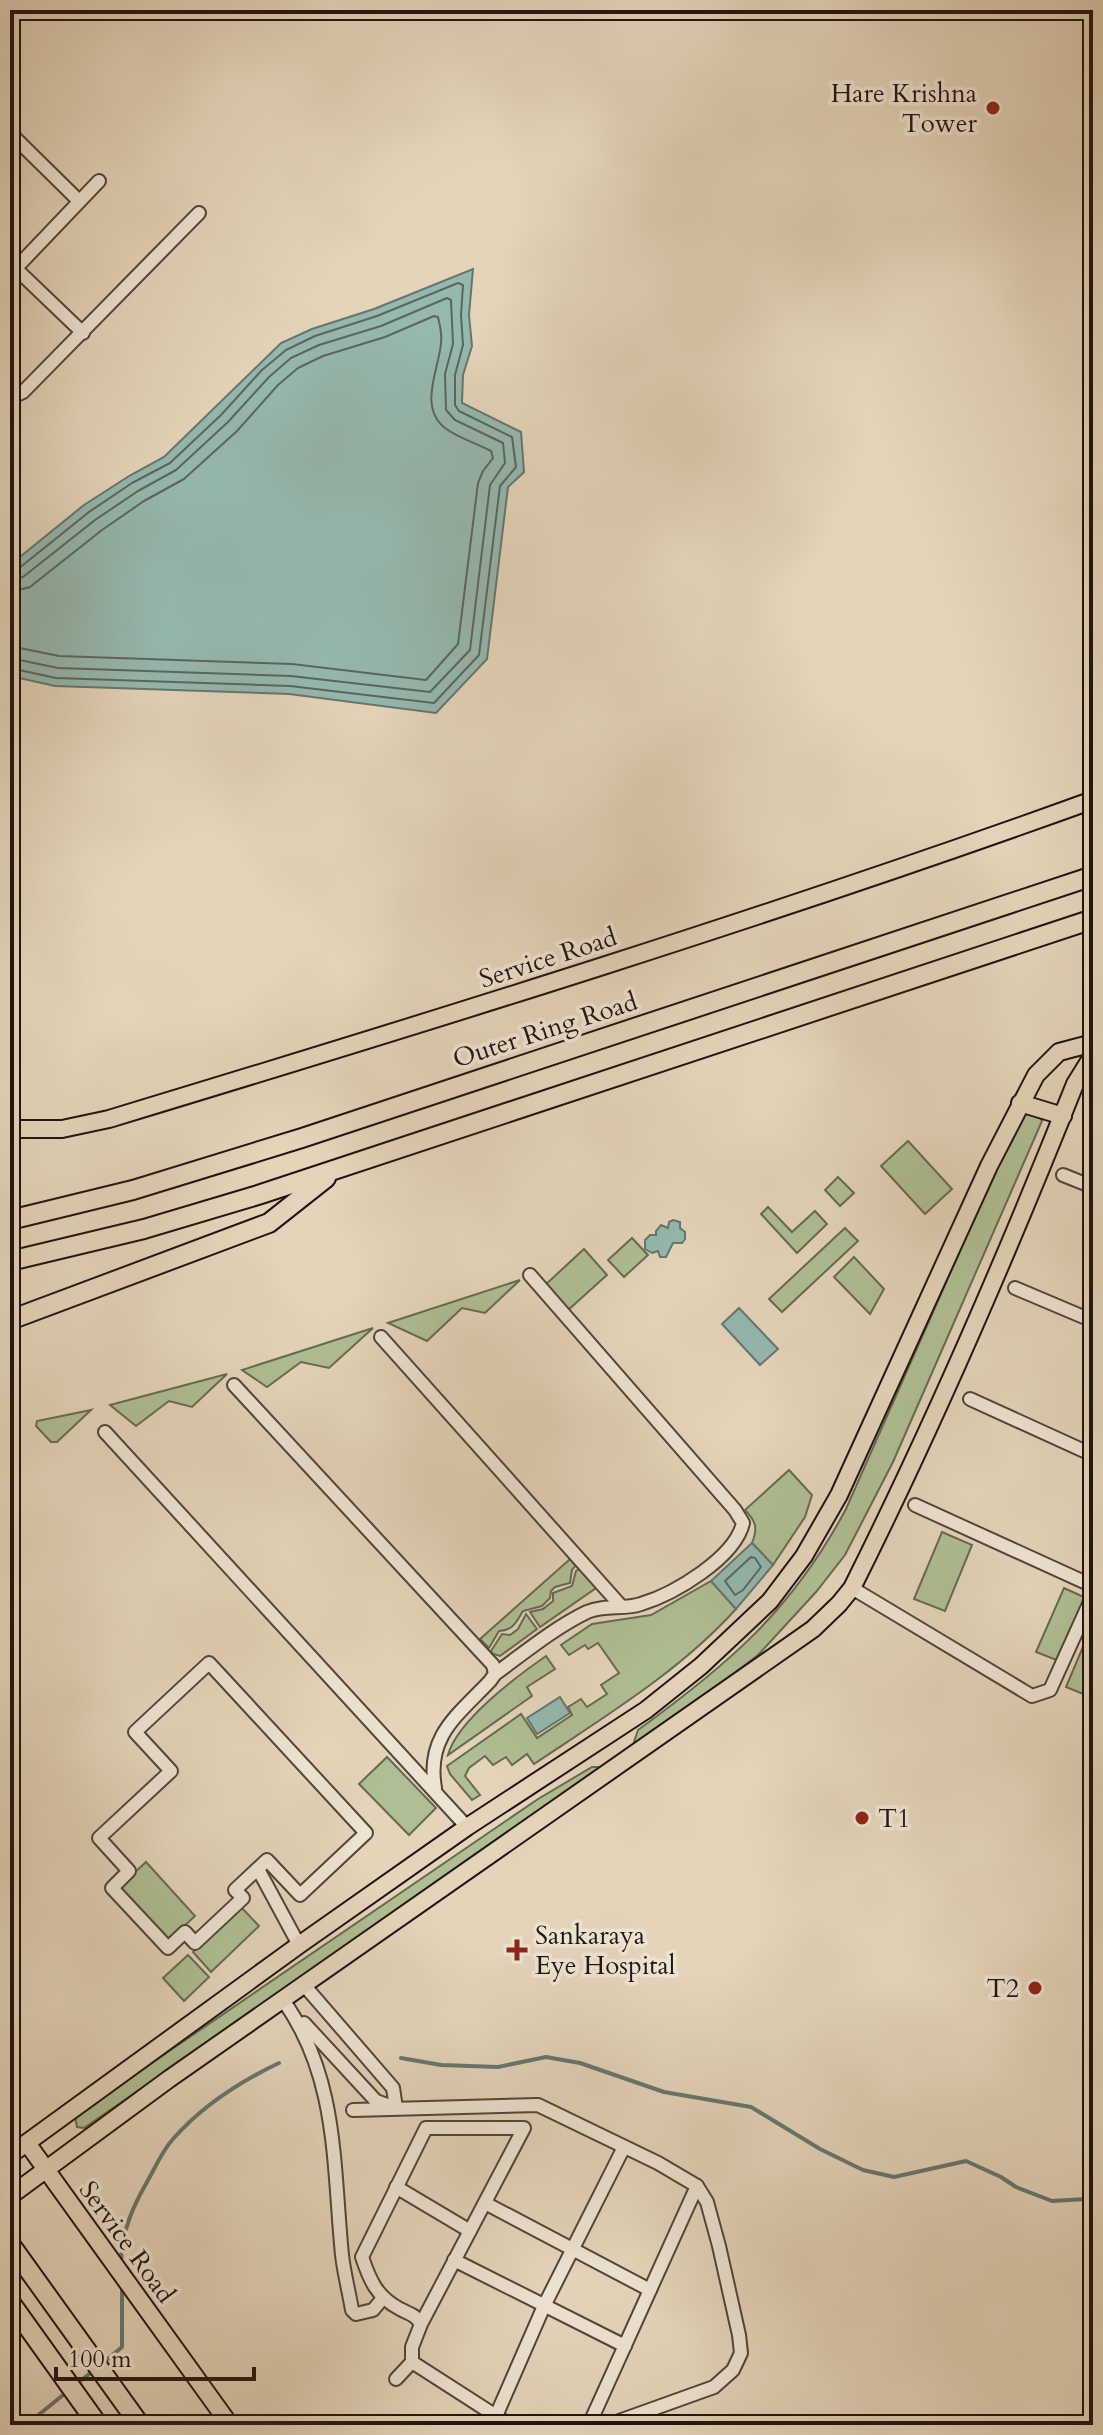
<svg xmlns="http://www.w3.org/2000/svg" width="1103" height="2435" viewBox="0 0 1103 2435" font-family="Cardo,serif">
<rect width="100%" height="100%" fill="#e4d4ba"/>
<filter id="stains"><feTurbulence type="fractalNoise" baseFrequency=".0025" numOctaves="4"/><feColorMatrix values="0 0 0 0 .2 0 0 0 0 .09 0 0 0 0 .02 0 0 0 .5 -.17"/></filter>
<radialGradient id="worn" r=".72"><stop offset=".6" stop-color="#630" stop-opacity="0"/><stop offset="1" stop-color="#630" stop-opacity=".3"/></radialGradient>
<g fill="#afbe94" stroke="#686952" stroke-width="2">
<path d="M 1028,1111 L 1036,1113 L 1042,1121 L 893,1462 L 845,1555 L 816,1592 L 758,1655 L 636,1749 L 634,1742 L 638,1730 C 729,1664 792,1610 846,1509 L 1020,1115 Z"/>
<path d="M 908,1141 L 952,1189 L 925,1214 L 881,1166 Z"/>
<path d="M 838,1177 L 854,1193 L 840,1206 L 825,1190 Z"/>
<path d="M 768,1207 L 792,1232 L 815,1211 L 827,1224 L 797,1253 L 761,1214 Z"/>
<path d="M 845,1228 L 858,1241 L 782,1312 L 769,1299 Z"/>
<path d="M 632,1238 L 648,1255 L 624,1277 L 608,1260 Z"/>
<path d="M 584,1249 L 607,1275 L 567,1311 L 544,1286 Z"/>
<path d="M 854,1257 L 884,1289 L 870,1314 L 834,1277 Z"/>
<path d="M 520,1280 L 485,1313 L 462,1308 L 427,1341 L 388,1323 Z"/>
<path d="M 373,1328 L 329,1368 L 301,1362 L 267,1387 L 242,1370 Z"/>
<path d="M 227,1374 L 192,1407 L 169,1401 L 136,1426 L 110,1405 Z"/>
<path d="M 91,1410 L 57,1442 L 51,1442 L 36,1426 L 37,1421 Z"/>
<path d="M 789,1470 L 812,1495 L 805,1517 L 773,1565 L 752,1543 C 758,1528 756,1521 745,1510 Z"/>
<path d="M 942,1532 L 972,1545 L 945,1611 L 914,1599 Z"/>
<path d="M 570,1559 L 576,1565 L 572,1570 L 570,1583 L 555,1587 L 551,1591 L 550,1598 L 542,1606 L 523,1611 C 516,1622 514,1630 499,1631 L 489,1648 L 480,1639 Z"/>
<path d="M 580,1568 L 595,1584 L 596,1588 L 540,1627 L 530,1612 L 543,1609 L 553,1601 L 553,1593 L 572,1586 L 576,1571 Z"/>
<path d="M 711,1581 L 736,1609 C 679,1672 604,1717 534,1764 L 527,1754 L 512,1765 L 506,1757 L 493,1765 L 485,1756 L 469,1768 L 465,1776 L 480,1795 L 472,1800 L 450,1774 L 447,1766 L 521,1714 L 537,1738 L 572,1715 L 568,1707 L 581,1699 L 587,1707 L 607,1694 L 601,1685 L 619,1673 L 598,1643 L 588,1649 L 585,1645 L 569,1655 L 561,1645 L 592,1624 L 651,1615 Z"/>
<path d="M 1064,1588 L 1086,1598 L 1059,1661 L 1036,1652 Z"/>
<path d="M 526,1614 L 537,1629 L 500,1656 L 493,1654 L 491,1651 L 502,1634 L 510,1635 L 518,1629 Z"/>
<path d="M 1093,1623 L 1093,1698 L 1066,1687 Z"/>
<path d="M 546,1656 L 555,1669 L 527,1687 L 532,1696 L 448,1755 C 457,1721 517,1676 546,1656 Z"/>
<path d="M 387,1757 L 436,1808 L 409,1835 L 359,1784 Z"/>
<path d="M 592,1767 L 598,1767 L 601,1772 L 84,2128 L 77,2127 L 75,2117 L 99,2099 L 538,1799 Z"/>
<path d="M 146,1862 L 195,1916 L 168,1941 L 119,1887 Z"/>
<path d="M 241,1907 L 259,1926 L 211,1972 L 193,1952 Z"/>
<path d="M 188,1955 L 209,1977 L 184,2001 L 163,1978 Z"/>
</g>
<g fill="#95b8af" stroke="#66766f" stroke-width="2">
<path d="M 473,269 L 469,315 L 472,346 L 463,375 L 462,403 L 521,432 L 524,472 L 508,487 L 487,659 L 436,713 L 289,694 L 55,686 L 10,676 L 10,565 L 84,505 L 129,476 L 164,457 L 281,343 L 312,329 L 374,309 Z"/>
<path d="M 673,1220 L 680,1222 L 680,1228 L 685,1232 L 685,1239 L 682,1243 L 673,1243 L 666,1257 L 660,1257 L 658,1251 L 652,1253 L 645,1249 L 645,1240 L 650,1235 L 656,1235 L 656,1231 L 661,1225 L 668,1228 L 669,1222 Z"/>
<path d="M 739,1308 L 778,1349 L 760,1365 L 722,1324 Z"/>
<path d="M 752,1543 L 773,1565 L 736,1609 L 711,1581 Z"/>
<path d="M 560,1697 L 570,1713 L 537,1734 L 527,1718 Z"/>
</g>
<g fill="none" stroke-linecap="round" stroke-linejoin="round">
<g stroke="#5a6660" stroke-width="2">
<path d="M 10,570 L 18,569 L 89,512 L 132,483 L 170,463 L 221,415 L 262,370 L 286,350 L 315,336 L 377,316 L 458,283 L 463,285 L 461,315 L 463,345 L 455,375 L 455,405 L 459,411 L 512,437 L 516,467 L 500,486 L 479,655 L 434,703 L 290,686 L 56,678 L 10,668"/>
<path d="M 10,580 L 23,577 L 95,520 L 138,491 L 176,470 L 228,422 L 269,377 L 291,358 L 319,345 L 381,326 L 447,298 L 451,300 L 453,344 L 445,374 L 446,410 L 455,420 L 503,443 L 505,463 L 490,485 L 470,650 L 430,692 L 291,676 L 58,668 L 10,658"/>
<path d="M 10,592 L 30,587 L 102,530 L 144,501 L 184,479 L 237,431 L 278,385 L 298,368 L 323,356 L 385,337 L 434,316 L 438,317 C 440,325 442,335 441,343 C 439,369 418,407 445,428 C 458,438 476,443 491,451 L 493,458 L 483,471 L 478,483 L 458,644 L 426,680 L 292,664 L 59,656 L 10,646"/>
<path d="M 751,1557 L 755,1558 L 761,1567 L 743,1590 L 735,1595 L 725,1581 Z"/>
</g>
<g stroke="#66766f" stroke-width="4">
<path d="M 401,2058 L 441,2065 L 498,2067 L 546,2057 L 580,2063 L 664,2092 L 751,2107 L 820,2149 L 863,2170 L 894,2177 L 966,2161 L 1001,2177 L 1016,2187 L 1052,2201 L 1087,2199 L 1093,2196"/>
<path d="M 121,2264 C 121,2234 132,2208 147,2182 C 155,2168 162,2151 173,2139 C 202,2106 239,2082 279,2063"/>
<path d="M 103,2363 L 122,2347 L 122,2285"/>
<path d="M 75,2385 L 93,2371"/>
<path d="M 26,2425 L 68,2391"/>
</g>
<g stroke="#51443a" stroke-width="16">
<g id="minor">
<path d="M 10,133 L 79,201"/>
<path d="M 10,263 L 83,333"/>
<path d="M 16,268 L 99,181"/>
<path d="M 10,398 L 23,392 L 199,213"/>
<path d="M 1063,1175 L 1093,1187"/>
<path d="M 1015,1288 L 1093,1321"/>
<path d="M 381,1337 L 621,1606"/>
<path d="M 234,1385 L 493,1665 L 495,1674 L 490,1681 C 457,1716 426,1736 435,1788"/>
<path d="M 970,1399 L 1093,1455"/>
<path d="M 105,1432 L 467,1827"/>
<path d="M 915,1505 L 1093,1586"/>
<path d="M 852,1588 L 1032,1696 L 1050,1690 L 1093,1595"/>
<path d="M 209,1663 L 366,1833 L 300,1895 L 267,1860 L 235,1890 L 243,1898 L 195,1943 L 185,1932 L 168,1948 L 112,1888 L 129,1871 L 99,1838 L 171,1771 L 135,1732 Z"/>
<path d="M 495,1674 C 524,1653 554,1628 587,1612 C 605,1604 624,1610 641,1604 C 674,1594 735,1558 743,1523 L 735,1510 L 530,1275"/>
<path d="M 258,1869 L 299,1945"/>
<path d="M 304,1985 L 393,2088 L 396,2108"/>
<path d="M 283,2000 C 338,2077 333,2164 342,2255 C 344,2273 349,2292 352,2310 L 356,2314 L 373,2310 L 383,2298"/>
<path d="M 304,2023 L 376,2101 L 390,2106"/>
<path d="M 353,2110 L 538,2105 L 658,2163 L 697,2186 L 707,2202 L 719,2246 L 739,2335 L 741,2353 L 733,2370 L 714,2387 L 608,2425"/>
<path d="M 396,2187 L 470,2231"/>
<path d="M 485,2203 L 650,2290"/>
<path d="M 454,2260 L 625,2346"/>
<path d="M 421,2324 C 415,2314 409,2314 400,2309 C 377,2297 370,2281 362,2257 L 426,2128 L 524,2128 L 421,2324 L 412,2347 L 412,2362 L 510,2425"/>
<path d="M 396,2379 L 412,2362"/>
<path d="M 496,2416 L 544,2306 L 624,2147"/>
<path d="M 589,2425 L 697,2186"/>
</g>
</g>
<g stroke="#201410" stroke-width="20">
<g id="major">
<path d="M 1020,1103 L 1063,1116"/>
<path d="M 10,1129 L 62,1129 L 109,1119 C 439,1019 769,917 1093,800"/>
<path d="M 27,2143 L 230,2425"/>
<path d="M 10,2155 L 299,1945 L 467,1827 L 646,1710 L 701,1666 L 770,1601 L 804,1556 L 839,1495 L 989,1166 L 1036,1075 L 1059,1052 L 1093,1043"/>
<path d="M 10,2196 L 169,2079 L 813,1629 L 839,1604 L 852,1588 C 934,1424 1007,1255 1075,1084 L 1093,1055"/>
</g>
</g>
<g stroke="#201410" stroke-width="22">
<g id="highway">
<path d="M 10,1220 L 133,1190 L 302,1138 L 1093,876"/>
<path d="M 10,1261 L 144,1229 L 258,1195 L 1093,919"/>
<path d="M 10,1320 L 269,1223 L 326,1178"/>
<path d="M 10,2244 L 140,2425"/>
<path d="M 10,2302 L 98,2425"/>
</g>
</g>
<use href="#minor" stroke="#ede3d2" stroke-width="12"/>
<use href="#major" stroke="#e4d4ba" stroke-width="16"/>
<use href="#highway" stroke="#e4d4ba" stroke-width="18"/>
</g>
<g fill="#8f2418" stroke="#ede3d2" stroke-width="3">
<circle cx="993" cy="108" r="8"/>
<circle cx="862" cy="1818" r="8"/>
<path d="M513 1938h8v8h8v8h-8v8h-8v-8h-8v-8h8z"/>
<circle cx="1035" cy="1988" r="8"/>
</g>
<g text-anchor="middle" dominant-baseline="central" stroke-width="7" stroke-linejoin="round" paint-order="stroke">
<g font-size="26" fill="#201410" stroke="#ede3d2" text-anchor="end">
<text x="977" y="93">Hare Krishna<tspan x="977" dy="30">Tower</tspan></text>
<text x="878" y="1818" text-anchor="start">T1</text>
<text x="535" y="1935" text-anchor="start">Sankaraya<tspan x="535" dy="30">Eye Hospital</tspan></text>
<text x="1019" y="1988">T2</text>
</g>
<g font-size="26" fill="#201410" stroke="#ede3d2">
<text transform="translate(548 958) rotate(-18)">Service Road</text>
<text transform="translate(545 1030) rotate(-18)">Outer Ring Road</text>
<text transform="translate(127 2242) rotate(54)">Service Road</text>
</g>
</g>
<rect width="1103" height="2435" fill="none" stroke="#e4d4ba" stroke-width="40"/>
<rect x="12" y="12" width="1079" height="2411" fill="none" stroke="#201410" stroke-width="4"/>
<rect x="20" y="20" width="1063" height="2395" fill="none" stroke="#201410" stroke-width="2"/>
<path d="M56 2367v12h198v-12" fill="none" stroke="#201410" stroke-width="4"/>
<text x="68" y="2367" font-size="24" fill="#201410" stroke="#ede3d2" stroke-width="6" paint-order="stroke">100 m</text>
<rect width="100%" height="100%" filter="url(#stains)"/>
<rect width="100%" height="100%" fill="url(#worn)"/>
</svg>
